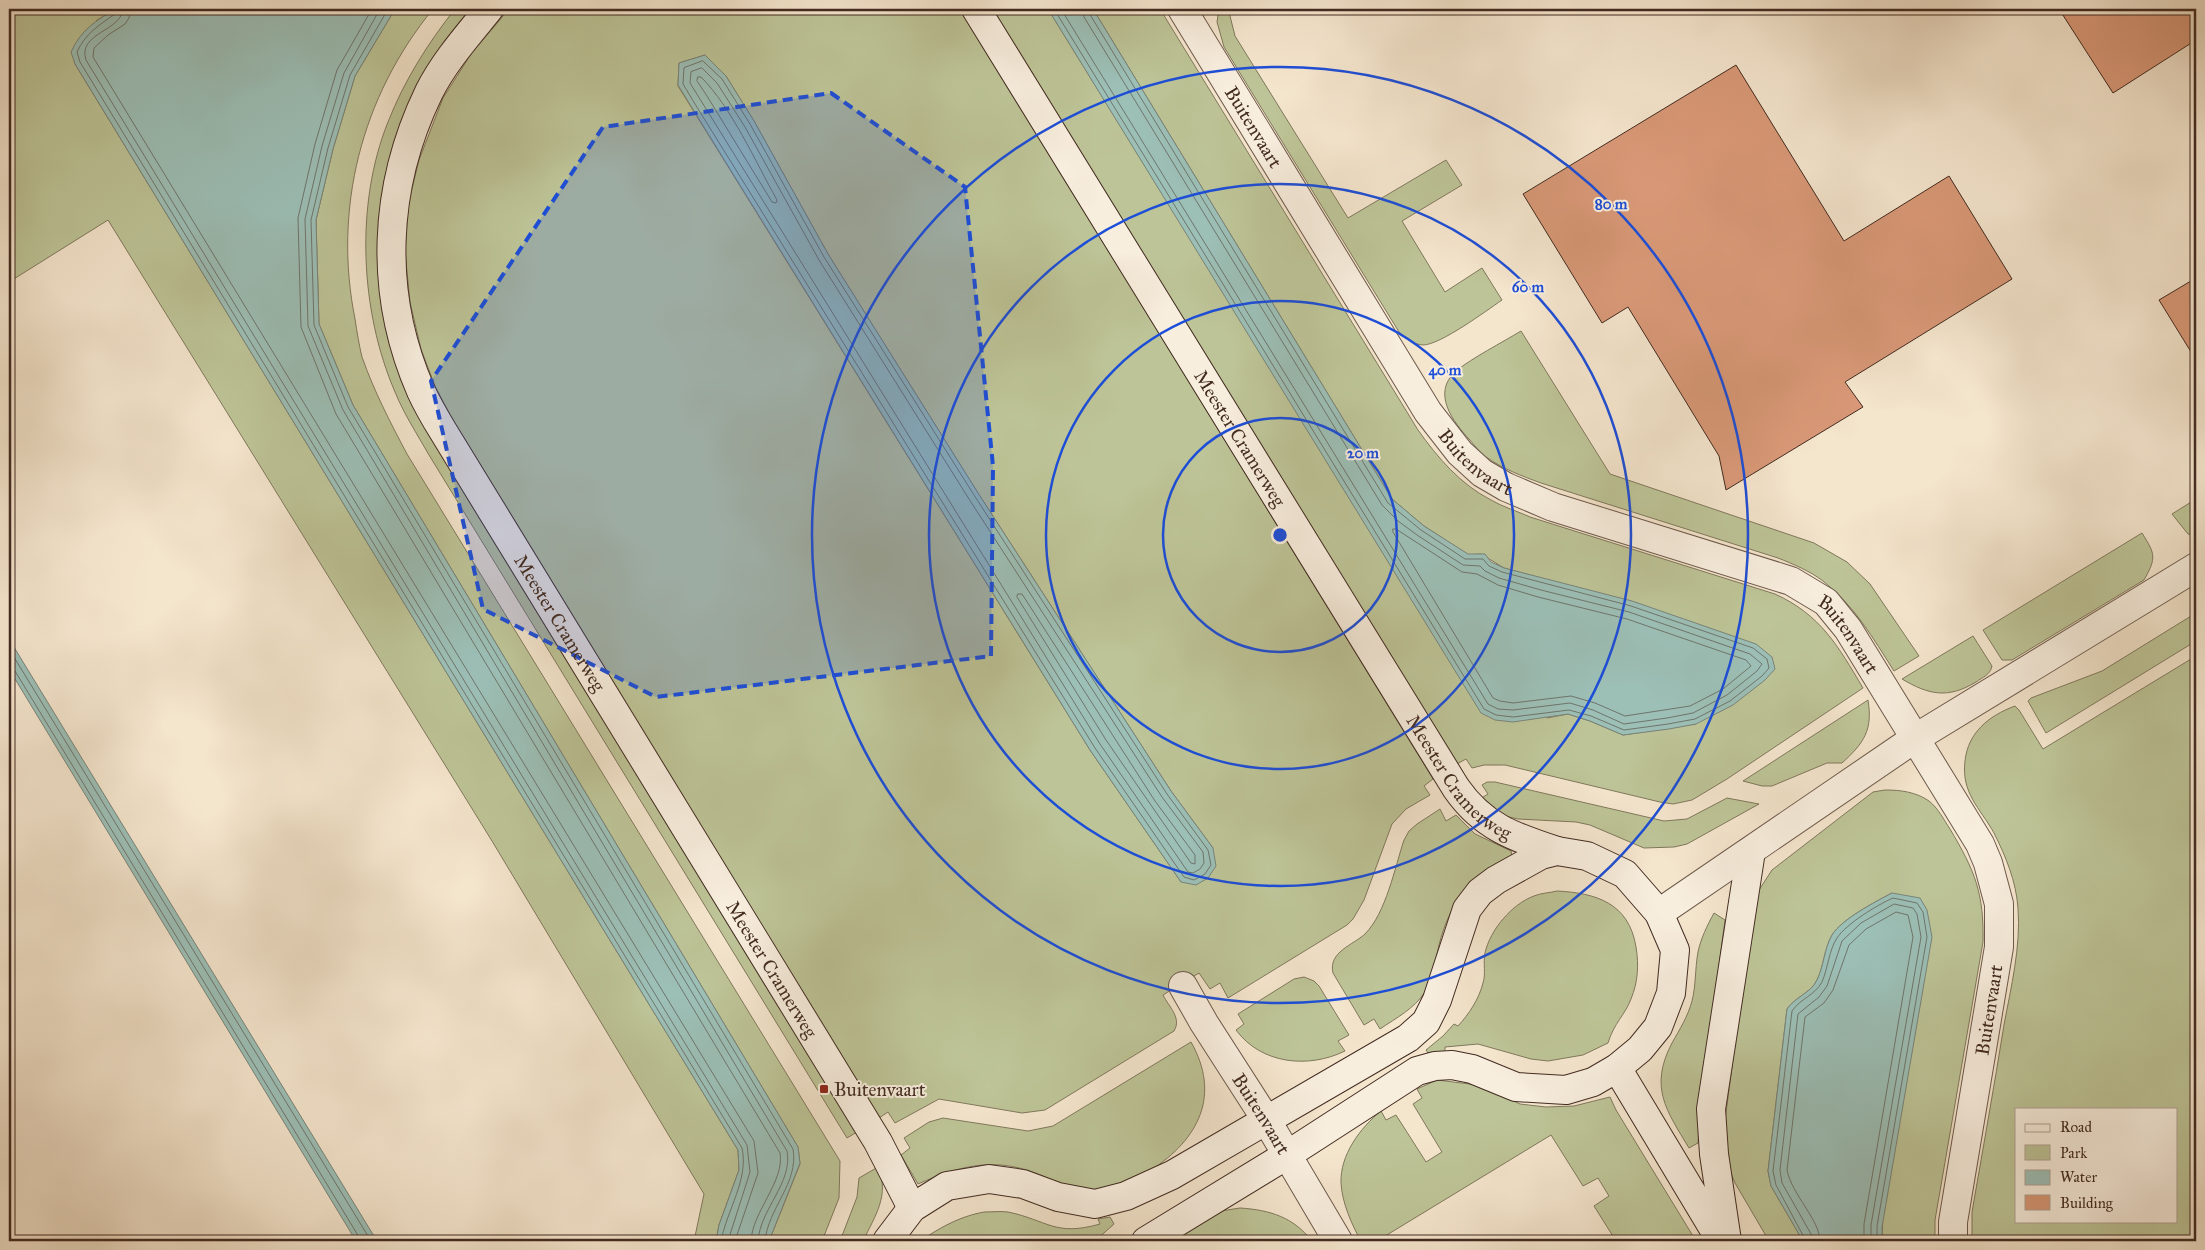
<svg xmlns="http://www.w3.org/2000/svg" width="2205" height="1250" viewBox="0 0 2205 1250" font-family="'IM FELL Great Primer',serif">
<rect width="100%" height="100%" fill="#f4e5cd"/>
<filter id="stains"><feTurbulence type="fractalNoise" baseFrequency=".004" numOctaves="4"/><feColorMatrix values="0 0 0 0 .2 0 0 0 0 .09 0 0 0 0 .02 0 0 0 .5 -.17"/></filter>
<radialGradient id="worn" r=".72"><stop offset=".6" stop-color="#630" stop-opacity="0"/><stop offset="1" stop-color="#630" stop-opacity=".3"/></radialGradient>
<g fill="#bdc497" stroke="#80785c" fill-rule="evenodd">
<path d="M 9,9 L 116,9 L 97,20 L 75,64 L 738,1150 L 739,1170 L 719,1225 L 716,1241 L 694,1241 L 704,1194 L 492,841 L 108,220 L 9,282 Z"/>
<path d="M 395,9 L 433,9 C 361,97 333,209 355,319 C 357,332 359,345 362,357 C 374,391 390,422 407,454 L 840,1161 L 839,1198 L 822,1241 L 769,1241 L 800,1164 L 798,1147 L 353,405 L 319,324 L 316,220 L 333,149 L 355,76 Z"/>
<path d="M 455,9 L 471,9 C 388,100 362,217 389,336 L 857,1132 L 847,1138 L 429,455 C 417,434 404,414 395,392 C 360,311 355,204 388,122 C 404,81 428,43 455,9 Z"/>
<path d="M 509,9 L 960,9 L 1433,779 L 1424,786 L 1430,795 L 1406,809 L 1392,824 L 1364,900 L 1353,919 L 1347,925 L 1228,998 L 1220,983 L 1210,989 L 1199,973 L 1163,995 C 1169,1007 1182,1018 1174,1031 L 1045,1110 L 1022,1113 L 939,1099 L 895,1123 L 888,1112 L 879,1118 L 455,424 L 435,386 L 421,349 L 410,302 L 405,251 L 408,205 L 419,160 L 443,98 L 471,54 ZM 705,55 L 726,76 L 754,121 L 828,254 L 978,493 L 1171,791 L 1213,848 L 1181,882 L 1090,750 L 678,86 L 679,63 Z"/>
<path d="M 992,9 L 1048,9 L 1276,378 L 1547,718 L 1568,714 L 1590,721 L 1623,735 L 1696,724 L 1544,579 L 1504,568 L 1481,554 L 1468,555 L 1424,526 L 1392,499 L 1093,9 L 1160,9 L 1418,430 C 1438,458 1460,484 1491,500 C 1503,507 1517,511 1530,517 L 1775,594 C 1821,615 1838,646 1863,688 L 1727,779 L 1692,800 L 1673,804 L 1660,802 L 1505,765 L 1484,765 L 1472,768 L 1466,759 L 1455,765 Z"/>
<path d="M 1219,9 L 1231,9 L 1230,16 L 1235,36 L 1348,218 L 1446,160 L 1462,185 L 1402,221 L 1445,292 L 1482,268 L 1502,300 C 1486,311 1440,345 1423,345 C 1412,344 1407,339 1399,332 L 1224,47 L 1217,22 Z"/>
<path d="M 1521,331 L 1610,474 L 1814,543 L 1847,562 L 1870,584 L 1919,656 L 1894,671 C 1873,638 1854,605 1823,581 C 1810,571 1793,564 1778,558 L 1541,483 C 1522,476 1503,469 1486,457 C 1480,453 1475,446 1470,440 C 1453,422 1431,393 1456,371 C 1472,358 1503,342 1521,331 Z"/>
<path d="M 2196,499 L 2196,536 L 2188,534 L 2172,514 Z"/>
<path d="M 2142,533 C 2155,554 2157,557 2144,580 L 2012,660 L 2002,660 L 1983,630 Z"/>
<path d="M 2196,613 L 2196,641 L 2046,733 L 2028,701 L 2031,698 L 2102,671 Z"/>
<path d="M 1973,636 L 1992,666 C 1990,675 1983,677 1976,682 C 1948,699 1929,695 1902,679 Z"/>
<path d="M 2196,656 L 2196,1241 L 1972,1241 L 1972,1212 C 1983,1149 1994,1087 2004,1025 C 2011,987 2021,947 2018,908 C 2016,881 2006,857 1994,833 C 1980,808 1961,793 1965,761 C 1968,733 1988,716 2015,706 L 2019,710 L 2043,749 ZM 2016,1109 L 2176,1109 L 2176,1221 L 2016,1221 Z"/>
<path d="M 1868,700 C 1873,730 1864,743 1842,763 L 1827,763 L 1772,786 L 1762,786 L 1743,781 Z"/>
<path d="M 1487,782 L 1495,782 L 1664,821 L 1687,819 L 1727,798 L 1759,804 L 1687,844 L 1674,847 L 1644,848 L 1590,825 L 1576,822 L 1518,819 L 1505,816 L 1480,799 L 1488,794 L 1482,785 Z"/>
<path d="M 1885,790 C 1901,790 1916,792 1929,801 C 1938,808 1944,820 1950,829 C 1975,871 1984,893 1983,942 L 1935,1220 L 1935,1241 L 1882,1241 L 1892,893 C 1875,902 1842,919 1832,935 C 1824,949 1824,966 1817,980 C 1811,993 1795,997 1787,1009 L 1768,1171 L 1771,1186 L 1803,1241 L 1769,1241 L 1735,1183 L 1729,1168 L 1724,1128 L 1753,907 L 1759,890 L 1772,870 L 1873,792 Z"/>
<path d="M 1440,809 L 1446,821 L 1456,815 L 1475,834 L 1511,851 L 1512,856 C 1472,872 1449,904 1439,945 C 1435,961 1434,978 1425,992 C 1414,1009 1396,1018 1380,1029 L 1374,1019 L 1364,1025 L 1333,973 C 1328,952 1353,945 1365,934 C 1386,913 1395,867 1404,840 L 1409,831 L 1417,824 Z"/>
<path d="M 1557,891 C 1596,893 1629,903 1636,947 C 1639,965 1638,982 1631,999 C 1625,1015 1614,1023 1608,1043 L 1583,1055 L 1548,1061 L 1531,1059 L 1478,1044 L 1445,1047 L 1445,1052 L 1430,1056 L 1426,1050 L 1443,1036 L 1454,1024 L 1458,1026 C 1469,1014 1479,999 1483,983 C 1486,974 1483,963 1485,953 C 1490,930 1512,904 1534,896 C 1541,893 1549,893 1557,891 Z"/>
<path d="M 1714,913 L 1725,920 L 1701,1102 L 1698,1143 L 1689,1148 C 1666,1110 1649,1087 1672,1043 C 1680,1029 1688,1016 1692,1001 C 1696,986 1695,968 1698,952 C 1701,938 1707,926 1714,913 Z"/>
<path d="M 1304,977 L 1314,981 L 1319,986 L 1349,1035 L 1338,1041 L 1345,1051 C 1308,1069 1261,1064 1236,1030 L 1244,1024 L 1238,1014 L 1294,979 Z"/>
<path d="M 1191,1042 C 1221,1095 1199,1139 1151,1170 C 1131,1182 1120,1189 1096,1192 C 1080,1194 1060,1183 1045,1177 C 998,1156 964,1164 918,1184 L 901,1155 L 910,1148 L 904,1138 L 929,1122 L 943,1118 L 1028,1131 L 1053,1126 Z"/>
<path d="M 1437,1080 L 1478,1085 L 1520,1104 L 1546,1107 L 1574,1106 L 1610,1097 L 1616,1110 L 1696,1241 L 1616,1241 L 1594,1206 L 1609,1196 L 1598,1178 L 1583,1186 L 1551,1135 L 1377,1241 L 1361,1241 C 1352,1225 1342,1203 1341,1183 C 1340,1155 1360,1128 1381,1111 L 1386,1120 L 1396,1115 L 1426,1162 L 1442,1152 L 1413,1104 L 1422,1098 L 1417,1089 Z"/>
<path d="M 878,1167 C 890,1195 875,1216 863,1241 L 840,1241 L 857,1197 L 859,1178 Z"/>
<path d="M 1240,1208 C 1270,1210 1293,1217 1312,1241 L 1266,1241 L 1244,1238 L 1226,1241 L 1166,1241 L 1221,1211 Z"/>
<path d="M 984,1212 C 992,1212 1000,1211 1008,1212 C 1047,1220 1055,1237 1100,1224 L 1098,1219 L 1110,1217 L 1114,1224 L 1095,1241 L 925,1241 L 926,1237 C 945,1225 962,1216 984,1212 Z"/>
</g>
<g fill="#9cbfb6" stroke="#78847a">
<path d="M 116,9 L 395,9 L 355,76 L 333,149 L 316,220 L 319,324 L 353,405 L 798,1147 L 800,1163 L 769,1241 L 716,1241 L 719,1225 L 739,1170 L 738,1150 L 75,64 L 71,52 C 81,30 95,21 116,9 Z"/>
<path d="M 1048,9 L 1093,9 L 1392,499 L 1424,526 L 1468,554 L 1485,554 L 1491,562 L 1504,568 L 1632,601 L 1756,644 L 1772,657 L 1775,669 L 1765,680 L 1733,705 L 1696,724 L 1669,729 L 1623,735 L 1590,721 L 1568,714 L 1513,722 L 1495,720 L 1481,713 Z"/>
<path d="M 705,55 L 726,76 L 754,121 L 828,254 L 978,493 L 1171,791 L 1213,848 L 1216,866 L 1208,878 L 1196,885 L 1181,882 L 1090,750 L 691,106 L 678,85 L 679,63 Z"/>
<path d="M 9,639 L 377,1241 L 356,1241 L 9,669 Z"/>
<path d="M 1892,893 L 1920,898 L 1927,910 L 1932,937 L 1882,1227 L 1882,1241 L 1803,1241 L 1771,1186 L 1768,1171 L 1787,1009 C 1795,997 1811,993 1817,980 C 1824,966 1824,949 1832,935 C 1842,919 1875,902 1892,893 Z"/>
</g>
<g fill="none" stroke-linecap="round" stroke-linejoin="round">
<g stroke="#6f756c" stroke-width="1">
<path d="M 117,9 L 115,14 C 99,25 85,34 77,52 L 80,62 L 742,1148 C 749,1179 727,1210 721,1241"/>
<path d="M 123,9 C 122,31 77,33 86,60 L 747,1145 L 750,1172 L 728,1241"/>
<path d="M 131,9 L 129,18 L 125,24 L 108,35 L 94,48 L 93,57 L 754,1141 L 758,1173 L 735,1241"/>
<path d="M 372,9 L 337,70 L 315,144 L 298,218 L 301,327 L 336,414 L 780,1153 C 785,1181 752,1212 751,1241"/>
<path d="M 380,9 L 344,73 L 322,146 L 305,219 L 308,326 L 343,410 L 787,1151 C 793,1183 760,1209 758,1241"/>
<path d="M 388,9 L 350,75 L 328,148 L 311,220 L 314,325 L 348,407 L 793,1149 C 799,1183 768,1208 765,1241"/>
<path d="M 1054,9 L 1484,709 L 1496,715 L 1513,717 L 1569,710 L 1591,716 L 1624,730 L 1668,724 L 1695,719 L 1730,701 L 1762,676 L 1769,668 L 1767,659 L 1753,648 L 1631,606 L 1502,572 L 1489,566 L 1483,559 L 1465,559 L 1421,530 L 1388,503 L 1089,13 L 1089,9"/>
<path d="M 1061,9 L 1488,704 L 1498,709 L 1513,710 L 1570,703 L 1593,710 L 1624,724 L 1667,718 L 1693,713 L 1727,695 L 1757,671 L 1762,664 L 1750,654 L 1629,612 L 1541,590 L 1499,578 L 1485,571 L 1480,566 L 1463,565 L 1417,535 L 1398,521 L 1382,505 L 1084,17 L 1082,9"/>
<path d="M 703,61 L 722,79 L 750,124 L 824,257 L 974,495 L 1167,794 L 1208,850 L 1211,865 L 1205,874 L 1194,880 L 1184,877 L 1095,748 L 695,104 L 683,84 L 684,68 Z"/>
<path d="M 702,68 L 717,83 L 745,127 L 819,260 L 969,499 L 1162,797 L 1203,852 L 1204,863 L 1200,869 L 1193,873 L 1188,872 L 1100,744 L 690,83 L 691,72 Z"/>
<path d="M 698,77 L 701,77 C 732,108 755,161 777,200 L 776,203 L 772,202 L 707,96 L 697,81 Z"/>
<path d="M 1393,529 L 1396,529 L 1462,572 L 1477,574 L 1498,585 L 1538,597 L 1627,619 L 1746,660 L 1751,666 L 1723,689 L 1690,706 L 1625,716 L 1595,703 L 1571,696 L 1513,703 L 1500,701 L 1493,698 L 1393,532 Z"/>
<path d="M 1018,594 L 1022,594 L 1155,801 L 1195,855 L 1195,864 L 1191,863 L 1106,740 L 1017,597 Z"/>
<path d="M 9,649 L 371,1241"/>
<path d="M 9,668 L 15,671 L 359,1237 L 360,1241"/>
<path d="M 1806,1241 L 1776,1185 L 1773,1171 L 1792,1011 C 1800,999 1815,995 1822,982 C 1828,968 1829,950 1837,938 C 1846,924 1877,905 1893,898 L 1917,903 L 1923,912 L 1927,937 L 1877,1226 L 1877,1241"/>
<path d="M 1813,1241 L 1811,1234 L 1782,1183 L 1780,1170 L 1798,1014 L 1819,997 L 1827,986 L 1842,941 L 1861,923 L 1894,904 L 1913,908 L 1917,914 L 1921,937 L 1871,1225 L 1871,1241"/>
<path d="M 1820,1241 C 1820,1220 1792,1195 1787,1170 L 1805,1017 L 1824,1003 L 1833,990 L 1849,945 L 1866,929 L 1896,912 L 1908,915 L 1913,937 L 1864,1224 L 1864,1241"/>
</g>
</g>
<g fill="#d89877" stroke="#422b21">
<path d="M 2059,9 L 2196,9 L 2196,40 L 2113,93 Z"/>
<path d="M 1736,65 L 1844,241 L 1949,176 L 2012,279 L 1845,382 L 1863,407 L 1726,490 L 1719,456 L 1628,307 L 1602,323 L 1523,194 Z"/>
<path d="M 2196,278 L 2196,360 L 2159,300 Z"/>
</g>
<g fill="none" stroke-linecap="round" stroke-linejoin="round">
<g stroke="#6e5a4c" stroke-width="30">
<g id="street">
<path id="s1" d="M 1182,9 L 1428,412 L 1460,453 L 1482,473 L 1506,487 L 1553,507 L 1791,581 L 1826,602 L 1848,629 L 1980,844 L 1988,863 L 1999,904 L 1999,947 L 1953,1222 L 1953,1241"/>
<path d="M 1659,913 L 1914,739 L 2196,567"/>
<path id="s2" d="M 1183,986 L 1204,1023 L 1267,1121 L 1338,1241"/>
</g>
</g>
<g stroke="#422b21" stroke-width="30">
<g id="secondary">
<path id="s3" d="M 489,9 C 468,35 444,62 429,92 C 383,187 378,293 421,391 C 427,404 435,418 443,431 L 878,1142 L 912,1208"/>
<path id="s4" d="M 976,9 L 1456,788 C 1483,827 1514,837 1557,851"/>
<path d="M 1617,1068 L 1721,1241"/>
<path d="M 887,1241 L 912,1208 L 947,1186 L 989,1179 L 1023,1184 L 1058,1197 L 1095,1204 L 1126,1196 L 1172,1175 L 1408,1038 L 1426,1022 L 1437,1000 L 1467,909 L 1480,892 L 1496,880 L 1541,855 L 1557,851 L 1587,856 L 1625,874 L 1659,913 L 1675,950 L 1671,993 L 1658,1027 L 1640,1049 L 1617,1068 L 1593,1082 L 1566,1090 L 1516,1087 L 1472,1069 L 1452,1065 L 1435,1066 L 1417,1071 L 1287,1155 L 1146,1241"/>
<path d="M 1727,1241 L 1714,1154 L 1711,1109 L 1751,851"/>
</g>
</g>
<use href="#street" stroke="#f8eede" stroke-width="28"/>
<use href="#secondary" stroke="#f8eede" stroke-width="28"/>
</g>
<path fill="#1d4ed8" fill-opacity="0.2" stroke="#1d4ed8" stroke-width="4" stroke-dasharray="10 6" stroke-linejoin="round" d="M 831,93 L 965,187 L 993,466 L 991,656 L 656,697 L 483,609 L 431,381 L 603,127 Z"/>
<g fill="none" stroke="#1d4ed8" stroke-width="2.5">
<circle cx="1280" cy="535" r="117"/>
<circle cx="1280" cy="535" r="234"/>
<circle cx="1280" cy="535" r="351"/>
<circle cx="1280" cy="535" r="468"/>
</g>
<rect fill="#8f2418" stroke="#f8eede" stroke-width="2" x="819" y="1084" width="10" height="10" rx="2.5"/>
<g text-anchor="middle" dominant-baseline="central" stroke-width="4" stroke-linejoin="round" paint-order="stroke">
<g font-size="19" fill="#422b21" stroke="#f8eede">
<text stroke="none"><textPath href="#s1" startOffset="138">Buitenvaart</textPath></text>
<text stroke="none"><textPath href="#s4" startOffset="504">Meester Cramerweg</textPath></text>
<text stroke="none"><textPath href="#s1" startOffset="542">Buitenvaart</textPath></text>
<text stroke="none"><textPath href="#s3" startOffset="682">Meester Cramerweg</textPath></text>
<text stroke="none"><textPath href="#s1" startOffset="962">Buitenvaart</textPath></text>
<text stroke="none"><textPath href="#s4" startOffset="909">Meester Cramerweg</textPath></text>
<text stroke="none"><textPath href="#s3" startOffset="1088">Meester Cramerweg</textPath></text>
<text transform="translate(1989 1010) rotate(-81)">Buitenvaart</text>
<text stroke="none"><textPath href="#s2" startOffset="150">Buitenvaart</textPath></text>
</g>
<g font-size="19" fill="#422b21" stroke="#f8eede" text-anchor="start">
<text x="834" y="1089">Buitenvaart</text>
</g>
</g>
<circle cx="1280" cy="535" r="8" fill="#1d4ed8" stroke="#f8eede" stroke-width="2.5"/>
<g font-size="15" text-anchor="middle" font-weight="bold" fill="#1d4ed8" stroke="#f8eede" stroke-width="4" stroke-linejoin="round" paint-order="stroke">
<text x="1611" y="209">80 m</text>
<text x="1528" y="292">60 m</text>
<text x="1445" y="375">40 m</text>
<text x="1363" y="458">20 m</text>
</g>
<rect width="2205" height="1250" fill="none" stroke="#f4e5cd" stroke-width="30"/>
<rect x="10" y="10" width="2185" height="1230" fill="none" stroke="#422b21" stroke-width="2.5"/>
<rect x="15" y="15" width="2175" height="1220" fill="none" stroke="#422b21"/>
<rect x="2015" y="1108" width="162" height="115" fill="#f8eede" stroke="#afa092"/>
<rect x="2025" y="1124" width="25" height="8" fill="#f8eede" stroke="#afa092"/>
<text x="2060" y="1132" font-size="15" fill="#422b21">Road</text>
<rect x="2025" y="1145" width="25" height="15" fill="#bdc497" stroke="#afa092"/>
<text x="2060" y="1158" font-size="15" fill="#422b21">Park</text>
<rect x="2025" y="1170" width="25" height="15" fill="#9cbfb6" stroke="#afa092"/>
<text x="2060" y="1182" font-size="15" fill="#422b21">Water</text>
<rect x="2025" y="1195" width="25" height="15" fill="#d89877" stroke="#afa092"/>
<text x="2060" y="1208" font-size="15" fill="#422b21">Building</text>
<rect width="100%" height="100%" filter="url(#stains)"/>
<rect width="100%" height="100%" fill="url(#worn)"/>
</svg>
